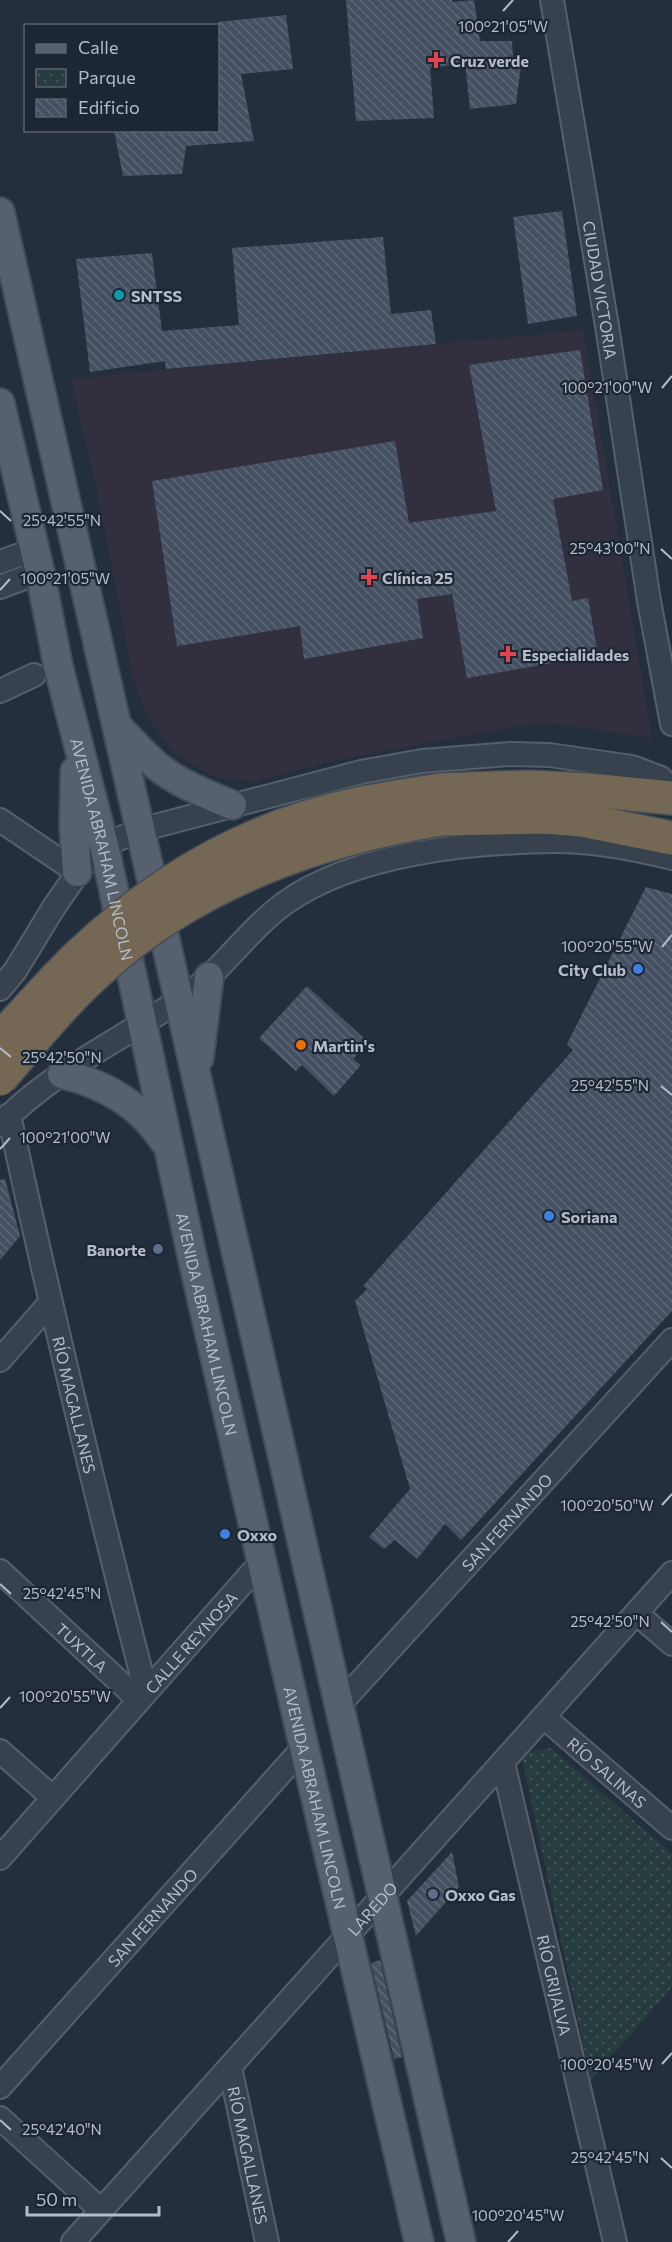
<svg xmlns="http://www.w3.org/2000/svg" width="672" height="2242" viewBox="0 0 672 2242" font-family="Commissioner,sans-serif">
<defs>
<pattern id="park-dots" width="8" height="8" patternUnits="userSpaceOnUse" patternTransform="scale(1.5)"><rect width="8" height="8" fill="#263c3f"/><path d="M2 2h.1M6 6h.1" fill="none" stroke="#435659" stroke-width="1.8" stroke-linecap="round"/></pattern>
<pattern id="building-back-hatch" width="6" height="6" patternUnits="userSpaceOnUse" patternTransform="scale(1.5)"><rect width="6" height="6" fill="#455162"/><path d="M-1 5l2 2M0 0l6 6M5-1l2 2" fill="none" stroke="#5d6877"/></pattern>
</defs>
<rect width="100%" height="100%" fill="#242f3e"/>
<path fill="#32303f" d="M 583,330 L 652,738 L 541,722 L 336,760 L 255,782 L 213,776 L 175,754 L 148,718 L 133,677 L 97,490 L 71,379 Z"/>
<path fill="url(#park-dots)" d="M 551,1748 L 672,1854 L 672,1987 L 591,2080 L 521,1754 Z"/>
<g fill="url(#building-back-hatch)">
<path d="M 346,0 L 452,0 L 452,2 L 474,0 L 480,41 L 512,41 L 513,57 L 522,58 L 516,104 L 470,109 L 465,63 L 430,68 L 434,118 L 356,121 Z"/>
<path d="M 286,15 L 293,69 L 241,74 L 254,141 L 186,146 L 182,174 L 123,176 L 114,130 L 218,130 L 218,22 Z"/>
<path d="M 562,211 L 577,316 L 528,324 L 513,217 Z"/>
<path d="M 383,237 L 391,314 L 431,310 L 436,344 L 166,369 L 165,361 L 90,372 L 76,259 L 152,253 L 162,331 L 239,325 L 232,248 Z"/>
<path d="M 580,350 L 603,490 L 553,499 L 572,601 L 588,598 L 598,655 L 467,678 L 452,594 L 417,599 L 423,638 L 304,659 L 300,626 L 177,646 L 152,481 L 395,441 L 409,523 L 496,511 L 469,365 Z"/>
<path d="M 646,887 L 672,894 L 672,1311 L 461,1540 L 445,1524 L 417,1559 L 395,1540 L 384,1549 L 369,1537 L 410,1489 L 355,1301 L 367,1289 L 363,1286 L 573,1050 L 567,1044 Z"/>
<path d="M 307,986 L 368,1042 L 353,1059 L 361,1065 L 334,1096 L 302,1065 L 296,1071 L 259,1038 Z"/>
<path d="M 5,1179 L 20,1236 L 0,1260 L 0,1180 Z"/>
<path d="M 452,1852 L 459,1887 L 416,1936 L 407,1901 Z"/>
<path d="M 380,1960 L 402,2057 L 394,2059 L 371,1963 Z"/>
</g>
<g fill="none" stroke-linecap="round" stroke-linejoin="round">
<g stroke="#565f6c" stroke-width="26">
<g id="minor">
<path id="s1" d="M 552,0 L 607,326 L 649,601 L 672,724"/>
<path d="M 0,562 L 34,550"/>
<path d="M 0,587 L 40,572"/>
<path d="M 0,691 L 34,675"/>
<path d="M 0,820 L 77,872"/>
<path d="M 0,989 L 15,971 L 54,907 L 88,858 L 104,845 L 140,830 L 361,772 L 422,761 L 511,754 L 549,755 L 632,767 L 661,778 L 672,794"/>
<path id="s2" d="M 9,1115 C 51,1309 97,1501 146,1692"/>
<path d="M 0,1125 C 51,1072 118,1041 178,1001 C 220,975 245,932 285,903 C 355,853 471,842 555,841 C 592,841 636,849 672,858"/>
<path d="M 0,1360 L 50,1303"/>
<path id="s3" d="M 0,1571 L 139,1700"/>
<path d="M 636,1613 L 672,1644"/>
<path id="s4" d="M 339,1705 L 672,1340"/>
<path id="s5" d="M 544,1717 L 672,1828"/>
<path d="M 0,1751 L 53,1798"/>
<path id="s6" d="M 503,1763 L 615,2242"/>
<path id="s7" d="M 0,1858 L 263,1560"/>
<path id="s8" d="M 230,2067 L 267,2242"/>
<path id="s9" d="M 0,2087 L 304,1747"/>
<path d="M 0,2118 L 101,2210"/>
<path id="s10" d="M 73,2242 L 672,1573"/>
</g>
</g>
<g stroke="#414a57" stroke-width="32">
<g id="major">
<path d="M 0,212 L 461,2242"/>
<path id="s11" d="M 0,403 L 40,572 L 58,665 L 104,845 L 192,1256 L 304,1747 L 419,2242"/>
<path d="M 117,726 C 130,739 143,754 157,766 C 179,784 206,794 232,805"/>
<path d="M 75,771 L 74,827 L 77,872"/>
<path d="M 199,1058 L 209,977"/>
<path d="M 62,1074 C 105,1084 140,1104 164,1141"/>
</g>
</g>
<g stroke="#434c59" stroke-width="36">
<g id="highway">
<path d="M 441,790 L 528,787 L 589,790 L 672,798"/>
<path d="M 441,819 L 545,817 L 582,820 L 672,838"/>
</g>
</g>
<use href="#minor" stroke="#38414e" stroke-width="22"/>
<use href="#major" stroke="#56606e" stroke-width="28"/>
<use href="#highway" stroke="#746855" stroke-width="33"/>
<g stroke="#434c59" stroke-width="36" stroke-linecap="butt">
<g id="highway-bridge">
<path d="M 0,1039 C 26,1011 51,982 78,956 C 142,895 218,846 302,819 C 347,804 394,797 441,790"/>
<path d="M 0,1079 C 32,1042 63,1003 99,971 C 192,884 318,839 441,819"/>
</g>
</g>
<use href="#highway-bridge" stroke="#746855" stroke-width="33"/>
</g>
<path fill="none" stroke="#b4bcc9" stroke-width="2" d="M 503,11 L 513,0M 662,388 L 672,376M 0,511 L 11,521M 661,549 L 672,559M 0,590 L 10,579M 662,947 L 672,935M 0,1048 L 11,1057M 661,1086 L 672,1095M 0,1149 L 10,1138M 662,1505 L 672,1494M 0,1584 L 11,1594M 661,1622 L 672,1632M 0,1708 L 10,1697M 662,2064 L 672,2053M 0,2120 L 11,2130M 661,2158 L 672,2168M 508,2242 L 518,2231"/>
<g fill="#e0444e" stroke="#1d2633" stroke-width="2">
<path d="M433 51h6v6h6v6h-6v6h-6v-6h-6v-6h6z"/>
<path d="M366 568h6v6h6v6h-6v6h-6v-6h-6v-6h6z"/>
<path d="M505 645h6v6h6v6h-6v6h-6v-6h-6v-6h6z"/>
</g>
<circle fill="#0f9aa8" stroke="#1d2633" stroke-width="2" cx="119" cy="295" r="6"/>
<g fill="#3f7fe0" stroke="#1d2633" stroke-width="2">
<circle cx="638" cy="969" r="6"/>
<circle cx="549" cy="1216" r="6"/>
<circle cx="225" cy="1534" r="6"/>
</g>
<circle fill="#e8710a" stroke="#1d2633" stroke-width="2" cx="301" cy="1045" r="6"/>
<g fill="#5c6f8a" stroke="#1d2633" stroke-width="2">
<circle cx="158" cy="1249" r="6"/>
<circle cx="433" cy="1894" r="6"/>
</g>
<g text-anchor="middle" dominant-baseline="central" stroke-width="4.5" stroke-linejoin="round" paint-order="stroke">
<g font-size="16" font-weight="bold" fill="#b4bcc9" stroke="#1d2633" text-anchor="start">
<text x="450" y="60">Cruz verde</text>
<text x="131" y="295">SNTSS</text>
<text x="382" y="577">Clínica 25</text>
<text x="522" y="654">Especialidades</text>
<text x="626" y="969" text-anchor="end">City Club</text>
<text x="313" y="1045">Martin's</text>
<text x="561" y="1216">Soriana</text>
<text x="146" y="1249" text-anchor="end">Banorte</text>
<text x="237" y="1534">Oxxo</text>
<text x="445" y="1894">Oxxo Gas</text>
</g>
<g font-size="16" fill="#b4bcc9" stroke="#1d2633">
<text stroke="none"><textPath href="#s1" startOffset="294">CIUDAD VICTORIA</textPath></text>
<text stroke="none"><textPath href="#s11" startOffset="458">AVENIDA ABRAHAM LINCOLN</textPath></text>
<text stroke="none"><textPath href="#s11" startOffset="944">AVENIDA ABRAHAM LINCOLN</textPath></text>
<text stroke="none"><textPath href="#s2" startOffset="297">RÍO MAGALLANES</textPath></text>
<text stroke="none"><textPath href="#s4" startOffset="248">SAN FERNANDO</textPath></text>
<text stroke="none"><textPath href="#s7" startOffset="288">CALLE REYNOSA</textPath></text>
<text stroke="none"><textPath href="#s3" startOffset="112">TUXTLA</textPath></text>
<text stroke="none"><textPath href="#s5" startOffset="84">RÍO SALINAS</textPath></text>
<text stroke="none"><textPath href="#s11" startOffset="1430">AVENIDA ABRAHAM LINCOLN</textPath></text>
<text stroke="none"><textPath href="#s10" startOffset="448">LAREDO</textPath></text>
<text stroke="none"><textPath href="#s9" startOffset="228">SAN FERNANDO</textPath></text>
<text stroke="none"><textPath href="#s6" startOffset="228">RÍO GRIJALVA</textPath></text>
<text stroke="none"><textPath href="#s8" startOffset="90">RÍO MAGALLANES</textPath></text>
</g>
</g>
<g font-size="15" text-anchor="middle" fill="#b4bcc9" stroke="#1d2633" stroke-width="4.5" stroke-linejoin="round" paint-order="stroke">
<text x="503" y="32">100°21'05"W</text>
<text x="607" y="393">100°21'00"W</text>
<text x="62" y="526">25°42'55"N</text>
<text x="610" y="554">25°43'00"N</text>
<text x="65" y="584">100°21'05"W</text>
<text x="607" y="952">100°20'55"W</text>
<text x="62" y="1063">25°42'50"N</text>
<text x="610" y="1091">25°42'55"N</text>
<text x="65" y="1143">100°21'00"W</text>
<text x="607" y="1511">100°20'50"W</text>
<text x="62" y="1599">25°42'45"N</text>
<text x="610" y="1627">25°42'50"N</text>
<text x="65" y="1702">100°20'55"W</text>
<text x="607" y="2070">100°20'45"W</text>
<text x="62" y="2135">25°42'40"N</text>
<text x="610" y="2163">25°42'45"N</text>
<text x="518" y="2221">100°20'45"W</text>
</g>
<rect x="24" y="24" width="195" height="108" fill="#1d2633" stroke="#59626f" stroke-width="1.5"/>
<rect x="36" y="44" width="30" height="9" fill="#56606e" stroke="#59626f" stroke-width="1.5"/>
<text x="78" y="54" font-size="18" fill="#b4bcc9">Calle</text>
<rect x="36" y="69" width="30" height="18" fill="url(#park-dots)" stroke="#59626f" stroke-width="1.5"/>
<text x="78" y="84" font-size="18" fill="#b4bcc9">Parque</text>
<rect x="36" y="99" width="30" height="18" fill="url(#building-back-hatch)" stroke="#59626f" stroke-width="1.5"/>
<text x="78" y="114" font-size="18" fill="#b4bcc9">Edificio</text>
<path d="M27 2206v9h132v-9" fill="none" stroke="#b4bcc9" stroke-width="3"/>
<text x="36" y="2206" font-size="18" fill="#b4bcc9" stroke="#1d2633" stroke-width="4.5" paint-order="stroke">50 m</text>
</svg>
